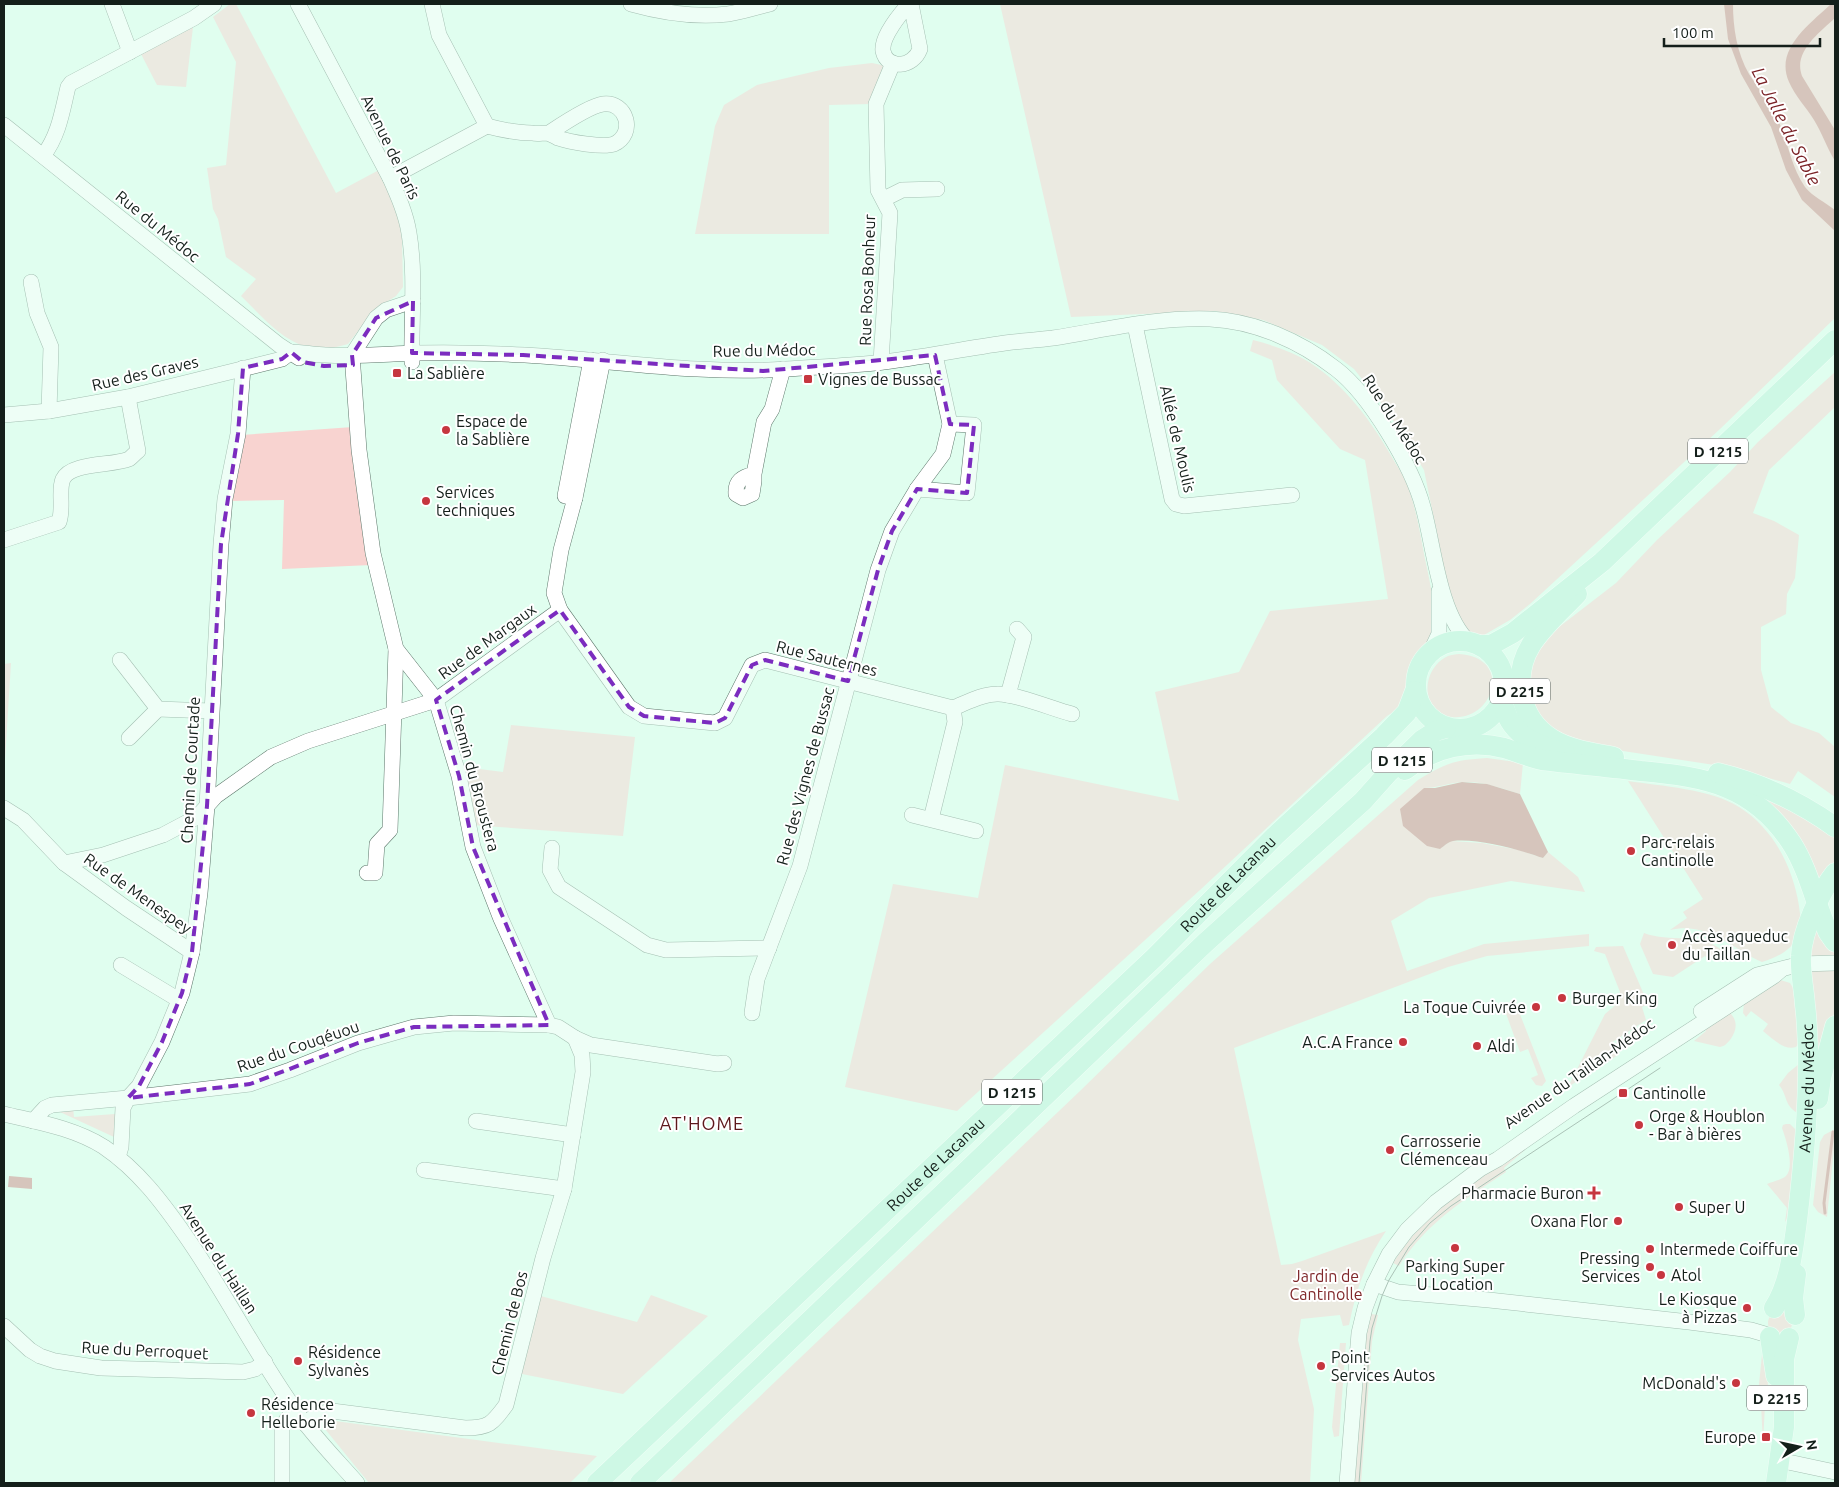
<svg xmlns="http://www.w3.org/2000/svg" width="1839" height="1487" viewBox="0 0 1839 1487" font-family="Ubuntu,sans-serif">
<rect width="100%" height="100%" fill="#e0feef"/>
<g fill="#f8d3d0">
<path d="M 230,4 L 236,4 L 336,193 L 379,170 L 398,210 L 402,238 L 403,287 L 396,296 L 379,307 L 373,312 L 348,344 C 337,347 325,350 313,348 C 284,344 261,315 241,296 L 256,279 L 226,257 L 218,219 L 213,209 L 207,168 L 226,165 L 236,62 L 213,17 Z"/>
<path d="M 1000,4 L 1835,4 L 1835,318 L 1720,429 L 1530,604 L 1510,620 L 1484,635 L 1476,636 L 1467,632 L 1460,622 L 1446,578 L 1424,470 L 1386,409 L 1354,369 L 1322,345 L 1263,320 L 1215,311 L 1071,317 Z"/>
<path d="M 193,27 L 186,87 L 157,85 L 141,54 Z"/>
<path d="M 872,63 L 886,66 L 871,104 L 829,105 L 829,234 L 695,234 L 715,126 L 724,105 L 757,85 L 829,68 Z"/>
<path d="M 1253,340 C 1272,345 1293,352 1309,362 C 1345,385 1372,422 1393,459 C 1397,466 1403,474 1406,482 C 1416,506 1420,533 1425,559 C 1429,577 1438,617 1433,634 C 1429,647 1414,654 1410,668 C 1401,690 1413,701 1387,716 L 1200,890 L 957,1111 L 845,1087 L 893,884 L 978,898 L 1005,765 L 1179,801 L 1155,692 L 1239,672 L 1270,611 L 1388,599 L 1365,460 L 1340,449 L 1277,380 L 1272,360 L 1250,351 Z"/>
<path d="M 1835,372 L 1835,407 L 1769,470 L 1753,513 L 1774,521 L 1799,535 L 1795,578 L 1787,594 L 1786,614 L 1761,627 L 1761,670 L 1771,707 L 1791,723 L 1819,733 L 1835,747 L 1835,797 L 1798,771 L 1790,784 L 1734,768 L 1597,747 L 1547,728 L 1528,698 L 1530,661 L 1539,647 L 1559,627 L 1616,583 L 1657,540 L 1730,472 L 1758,442 Z"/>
<path d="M 353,427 L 371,565 L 282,569 L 284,500 L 229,501 L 241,435 Z"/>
<path d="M 1459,654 C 1513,657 1495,721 1452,717 C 1444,716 1437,711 1433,705 C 1421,689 1430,664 1448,656 C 1451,655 1456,654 1459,654 Z"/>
<path d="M 11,663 L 4,776 L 4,664 Z"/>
<path d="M 511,725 L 635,737 L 623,836 L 471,825 L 456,766 L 503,772 Z"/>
<path d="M 1487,758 L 1523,763 L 1520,794 C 1501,788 1482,781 1463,782 C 1449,783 1437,788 1424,788 L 1439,849 L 1451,841 L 1482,843 L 1519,850 L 1543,858 L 1548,852 L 1578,877 L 1585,892 L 1511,881 L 1429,898 L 1391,921 L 1407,971 L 1484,944 L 1589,934 L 1589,946 L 1487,956 L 1448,967 L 1234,1048 L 1281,1265 L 1292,1264 L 1302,1261 L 1386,1231 C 1366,1260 1356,1290 1349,1325 L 1343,1326 L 1340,1315 L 1301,1319 L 1298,1340 L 1314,1409 L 1310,1483 L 669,1483 L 1080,1091 L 1210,964 L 1418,780 C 1446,763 1454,760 1487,758 Z"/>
<path d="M 1628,781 C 1661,786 1711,789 1739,807 C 1773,828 1793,867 1799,906 C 1800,916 1803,926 1798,936 C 1792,950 1776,958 1762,962 C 1731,948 1707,921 1670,930 L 1687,918 L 1683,912 L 1703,899 Z"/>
<path d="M 1757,791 L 1835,834 L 1835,861 L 1819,883 Z"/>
<path d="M 1815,921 L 1835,949 L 1835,956 L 1808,957 Z"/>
<path d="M 1644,933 C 1670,943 1699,932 1722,950 L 1708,959 L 1705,956 L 1673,977 L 1653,974 L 1640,944 Z"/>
<path d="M 1623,946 L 1648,1004 L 1642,1007 L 1646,1020 L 1611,1043 L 1618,1055 L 1568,1087 L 1605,1014 L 1618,1003 L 1620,992 L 1605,954 L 1594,951 L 1596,947 Z"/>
<path d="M 1809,969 L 1835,969 L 1835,1010 L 1818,1067 Z"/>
<path d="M 1777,979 L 1790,983 L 1795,991 L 1798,1044 L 1796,1047 C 1784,1051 1772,1038 1763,1031 L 1768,1024 L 1751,1011 L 1746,1017 L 1743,1013 L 1744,1003 Z"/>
<path d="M 1516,1004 L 1546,1081 L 1542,1086 L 1536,1085 L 1531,1078 L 1538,1075 L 1528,1049 L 1520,1052 L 1504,1008 Z"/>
<path d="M 1727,1010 C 1738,1019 1738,1029 1730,1040 C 1726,1044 1725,1046 1720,1047 L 1694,1041 L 1706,1031 L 1703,1026 Z"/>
<path d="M 1799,1064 L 1798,1113 C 1784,1106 1788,1096 1779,1085 L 1788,1073 Z"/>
<path d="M 73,1107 L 74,1117 L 115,1114 L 115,1134 L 114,1137 L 60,1112 L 58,1109 Z"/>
<path d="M 1786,1124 L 1790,1124 L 1798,1132 L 1793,1209 L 1785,1222 L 1787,1208 L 1767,1184 C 1773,1181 1782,1180 1786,1176 C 1795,1167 1786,1139 1782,1128 L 1783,1125 Z"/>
<path d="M 1835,1129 L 1835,1139 L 1827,1217 L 1818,1212 L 1813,1205 L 1820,1142 L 1824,1135 Z"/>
<path d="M 1533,1143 L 1504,1168 L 1506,1172 C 1463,1201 1428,1221 1399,1266 L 1393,1263 C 1425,1210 1481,1175 1533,1143 Z"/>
<path d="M 537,1295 L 637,1322 L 651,1295 L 708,1316 L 623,1394 L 517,1373 Z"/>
<circle cx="1780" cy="1323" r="12"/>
<path d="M 1371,1314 L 1378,1315 L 1372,1341 L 1361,1483 L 1354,1483 L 1365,1341 Z"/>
<path d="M 1340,1343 L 1346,1343 L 1339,1436 L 1334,1437 L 1332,1427 Z"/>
<path d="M 1763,1345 L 1769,1393 L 1765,1405 L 1763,1443 L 1761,1405 L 1758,1394 Z"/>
<path d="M 335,1421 L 597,1456 L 570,1483 L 369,1483 L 325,1429 Z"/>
</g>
<g fill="#cb827f">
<path d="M 1724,4 L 1733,4 C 1733,28 1737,53 1749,74 C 1760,91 1773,108 1781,127 C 1789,147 1792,168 1805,187 C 1813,197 1825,202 1835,210 L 1835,231 L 1802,200 L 1786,170 L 1771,127 L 1741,74 L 1728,39 Z"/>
<path d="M 1831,4 L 1835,4 L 1835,18 C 1819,33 1793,52 1802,76 L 1835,130 L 1835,161 C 1827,148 1822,133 1814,120 C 1806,107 1795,96 1789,82 C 1774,49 1811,23 1831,4 Z"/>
<path d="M 1462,782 L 1487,784 L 1520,794 L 1548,852 L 1543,858 C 1520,850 1478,838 1453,841 C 1448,842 1444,846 1440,849 L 1427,846 L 1403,826 L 1400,809 L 1424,788 L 1435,788 Z"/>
<path d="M 9,1176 L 32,1178 L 32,1189 L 8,1187 Z"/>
</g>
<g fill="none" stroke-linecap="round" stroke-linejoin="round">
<path stroke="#cb827f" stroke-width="3" d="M 1825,1213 L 1824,1203 L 1833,1132"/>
<g stroke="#5d776b" stroke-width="16">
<g id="minor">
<path d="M 112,4 L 130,52"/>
<path d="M 298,4 L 390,178 C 398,196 406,214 409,233 C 416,275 411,320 412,362"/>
<path d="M 631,4 C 663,13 694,18 728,14 C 742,12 756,7 770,4"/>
<path d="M 909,4 C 901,13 881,37 883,51 C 887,70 913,68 920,49 L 911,4"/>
<path d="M 4,125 L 279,345 L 299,358"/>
<path d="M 487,126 C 502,130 517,133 532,133 C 537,134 542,133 547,133 C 551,134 554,136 558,138 C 569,142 603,148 614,144 C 636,134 627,101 603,104 C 589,106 561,125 549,133"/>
<path d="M 43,156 C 59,135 62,112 68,87 L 71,83 L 194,18 L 214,4"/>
<path d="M 390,178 L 487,126 L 439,35 L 432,4"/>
<path d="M 884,199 L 902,190 L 937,189"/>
<path d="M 31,282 L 37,313 L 51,347 L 49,411"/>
<path d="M 413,301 L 386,310 L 376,318 L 352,355 L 359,450 L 373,553 L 396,649 L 436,700 L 459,776 L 473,847 L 501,919 L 549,1025"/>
<path d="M 1135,325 L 1172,499 L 1176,504 L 1184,506 L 1292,495"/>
<path d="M 291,352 C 303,352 314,355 326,355 C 355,357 385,354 415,353 C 452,352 488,353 525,355 C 612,360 699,375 786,369 C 816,367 846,366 875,363 C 919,358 962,349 1005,343 C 1021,341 1037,340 1053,338 C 1104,330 1157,317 1210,319 C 1255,321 1300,341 1336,369 C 1369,394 1412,466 1423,507 C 1434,546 1439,614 1469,642"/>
<path d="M 603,360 L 575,498 L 561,550 L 554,593 L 560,610 L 629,707 L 644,716 L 715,723 L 725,718 L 752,665 L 765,660 L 953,708 C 966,703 982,694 997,694 C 1014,693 1053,709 1072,714"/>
<path d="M 881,362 L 890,213 L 878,190 L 876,104 L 893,63"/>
<path d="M 4,415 L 49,411 L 128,397 L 282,359 L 291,352"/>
<path d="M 754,474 C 742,477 735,481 736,494 L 743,498 L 752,494 L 754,481 L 754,474 L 764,422 L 772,409 L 783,369"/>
<path d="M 917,489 L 967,493 L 974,425 L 950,424"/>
<path d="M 575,498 L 565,496 L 591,360"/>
<path d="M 4,540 L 59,522 C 64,508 58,490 63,479 C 71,462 113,466 129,459 C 132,457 135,453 138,451 L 128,397"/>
<path d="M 1431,651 L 1439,634 L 1439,591"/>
<path d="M 120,660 L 158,709 L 211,711"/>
<path d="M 1008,695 L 1024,637 L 1017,629"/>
<path d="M 129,738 L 158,709"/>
<path d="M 4,808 L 23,820 L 64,863 L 126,908 L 192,952"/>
<path d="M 912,815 L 976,831"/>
<path d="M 931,819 L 955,722 L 953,708"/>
<path d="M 552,848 L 550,870 L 559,887 L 647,945 L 666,950 L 769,948"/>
<path d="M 64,863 L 103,855 L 163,835 L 197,817 L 216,796 L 271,757 L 308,741 L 436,700 L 560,610"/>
<path d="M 367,873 L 375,873 L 377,844 L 390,830 L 396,649"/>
<path d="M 121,965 L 179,1000"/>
<path d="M 1701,1011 L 1757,975 L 1801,964 L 1835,963"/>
<path d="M 752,1013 L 757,979 L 800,866 L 878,570 L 892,531 L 917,489 L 943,454 L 950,424 L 935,355"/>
<path d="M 4,1114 C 37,1122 74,1128 104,1147 C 138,1170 162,1202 185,1235 C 225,1292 256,1355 296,1411 C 314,1437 337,1460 357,1483"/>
<path d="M 33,1121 L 45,1108 L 52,1105 L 128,1098 L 250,1084 L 290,1070 L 358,1043 L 414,1027 L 454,1023 L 549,1025 L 558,1027 L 575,1038 L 591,1045 L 718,1064 L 724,1063"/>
<path d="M 476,1121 L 573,1135"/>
<path d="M 118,1157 L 121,1147 L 123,1108 L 128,1098 L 139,1086 L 162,1042 L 182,993 L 192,952 L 200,893 L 207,806 L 221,544 L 225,499 L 238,434 L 243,368"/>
<path d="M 424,1170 L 564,1189"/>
<path d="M 1374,1284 L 1398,1292 L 1489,1300 L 1689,1322 L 1751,1330 L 1768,1335"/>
<path d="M 4,1326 L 30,1350 L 40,1356 L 55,1361 L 101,1368 L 243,1372 L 255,1369 L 265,1362"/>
<path d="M 305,1424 L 317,1414 L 332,1411 L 465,1428 C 489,1428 492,1424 506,1405 L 543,1258 L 564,1189 L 583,1072 L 582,1055 L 575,1038"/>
<path d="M 1779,1460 L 1835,1472"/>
<path d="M 282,1483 L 282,1427 L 287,1419 L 295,1410"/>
<path d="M 1347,1483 L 1359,1333 L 1365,1308 L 1374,1284 L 1389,1254 L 1407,1230 L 1436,1202 L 1480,1169 L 1498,1159 L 1574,1106 L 1774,976 L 1781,970"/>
</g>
</g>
<g stroke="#fff" stroke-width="21">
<g id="major">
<path d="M 1577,594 C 1562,610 1543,626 1531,645 C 1512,676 1519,719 1552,739 C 1570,750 1594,753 1614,757"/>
<circle cx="1460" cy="685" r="44"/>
<path d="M 1479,645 L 1491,645 L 1513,633 L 1602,562 L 1835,340"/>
<path d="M 1502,699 C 1508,734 1534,745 1565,753"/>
<path d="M 1405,770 C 1433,748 1469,739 1504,748 C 1517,752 1529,757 1542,760 C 1575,764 1608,767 1641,771 C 1706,777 1754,785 1792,844 C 1809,871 1815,903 1828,932 L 1835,942"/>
<path d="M 1718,773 C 1760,783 1800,802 1835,827"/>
<path d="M 1818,1099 L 1821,1078 L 1835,1026"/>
<path id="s1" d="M 1774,1308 C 1790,1283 1793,1250 1797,1221 C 1804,1163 1809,1104 1808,1047 C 1807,1033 1807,1019 1805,1005 C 1804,989 1800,972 1801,956 C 1802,931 1820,892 1835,873"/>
<path d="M 1795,1315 L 1793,1298 L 1796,1274"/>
<path d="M 1770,1337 L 1776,1376"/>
<path id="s2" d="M 597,1483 L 1155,957 L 1275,836 L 1384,736 L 1407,712 L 1415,691"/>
<path d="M 640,1483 L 1205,943 L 1363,801 L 1388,773 L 1422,740 L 1436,731 L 1446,728"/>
<path d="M 1776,1483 L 1784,1427 L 1784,1359 L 1789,1338"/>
</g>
</g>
<use href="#minor" stroke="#fff" stroke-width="15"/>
<use href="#major" stroke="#b8f1d9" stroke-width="20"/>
<path stroke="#6a7d74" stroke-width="1" d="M 1359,1483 L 1370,1341 L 1372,1328 L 1382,1296 L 1389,1280 L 1409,1247 L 1430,1223 L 1451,1206 L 1660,1068"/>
</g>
<path d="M0 0H1839V1487H0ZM 413,301 L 412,353 L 523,355 L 763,371 L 935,355 L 950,424 L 974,425 L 967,493 L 917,489 L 892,531 L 878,570 L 848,681 L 765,660 L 752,665 L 725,718 L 715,723 L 644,716 L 629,707 L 560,610 L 436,700 L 459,776 L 473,847 L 549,1025 L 414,1027 L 358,1043 L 250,1084 L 128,1098 L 139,1086 L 162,1042 L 182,993 L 192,952 L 207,806 L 221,544 L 238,434 L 243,368 L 282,359 L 291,352 L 303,362 L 324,366 L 353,365 L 352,355 L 376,318 Z" fill="#e0feef" fill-opacity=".55" fill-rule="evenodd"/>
<path fill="none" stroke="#7b2cbf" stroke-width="4" stroke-dasharray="10 6" stroke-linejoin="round" d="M 413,301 L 412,353 L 523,355 L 763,371 L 935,355 L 950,424 L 974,425 L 967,493 L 917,489 L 892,531 L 878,570 L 848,681 L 765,660 L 752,665 L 725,718 L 715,723 L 644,716 L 629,707 L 560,610 L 436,700 L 459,776 L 473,847 L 549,1025 L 414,1027 L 358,1043 L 250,1084 L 128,1098 L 139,1086 L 162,1042 L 182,993 L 192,952 L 207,806 L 221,544 L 238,434 L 243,368 L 282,359 L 291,352 L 303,362 L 324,366 L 353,365 L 352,355 L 376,318 Z"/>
<g fill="#c6363f" stroke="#fff" stroke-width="2">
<rect x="392" y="368" width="10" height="10" rx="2.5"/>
<rect x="803" y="374" width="10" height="10" rx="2.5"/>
<circle cx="446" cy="430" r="5"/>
<circle cx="426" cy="501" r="5"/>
<circle cx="1631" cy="851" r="5"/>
<circle cx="1672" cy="945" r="5"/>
<circle cx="1562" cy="998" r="5"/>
<circle cx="1536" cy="1007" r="5"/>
<circle cx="1403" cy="1042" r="5"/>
<circle cx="1477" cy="1046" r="5"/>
<rect x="1618" y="1088" width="10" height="10" rx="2.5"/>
<circle cx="1639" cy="1125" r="5"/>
<circle cx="1390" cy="1150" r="5"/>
<path d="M1591.5 1185.5h5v5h5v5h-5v5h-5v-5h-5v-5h5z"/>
<circle cx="1679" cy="1207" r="5"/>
<circle cx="1618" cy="1221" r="5"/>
<circle cx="1455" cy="1248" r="5"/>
<circle cx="1650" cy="1249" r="5"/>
<circle cx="1650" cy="1267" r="5"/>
<circle cx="1661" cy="1275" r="5"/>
<circle cx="1747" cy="1308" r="5"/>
<circle cx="298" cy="1361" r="5"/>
<circle cx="1321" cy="1366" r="5"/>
<circle cx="1736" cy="1383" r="5"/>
<circle cx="251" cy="1413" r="5"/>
<rect x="1761" y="1432" width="10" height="10" rx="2.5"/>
</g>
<g text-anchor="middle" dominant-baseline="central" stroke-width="4" stroke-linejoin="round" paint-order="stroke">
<g fill="#fff" stroke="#5a625f" stroke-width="1">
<rect x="1688" y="438.5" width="60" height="25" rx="4"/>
<rect x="1490" y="678.5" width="60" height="25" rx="4"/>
<rect x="1372" y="747.5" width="60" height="25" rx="4"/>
<rect x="982" y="1079.5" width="60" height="25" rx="4"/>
<rect x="1747" y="1385.5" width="60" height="25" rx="4"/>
</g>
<g font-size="15" font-weight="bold" fill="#141f1a">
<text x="1718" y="451">D 1215</text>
<text x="1520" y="691">D 2215</text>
<text x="1402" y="760">D 1215</text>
<text x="1012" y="1092">D 1215</text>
<text x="1777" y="1398">D 2215</text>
</g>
<g font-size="16" fill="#141f1a" stroke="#fff">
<text transform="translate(391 147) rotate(64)">Avenue de Paris</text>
<text transform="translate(158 226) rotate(39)">Rue du Médoc</text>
<text transform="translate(867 280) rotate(-88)">Rue Rosa Bonheur</text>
<text transform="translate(764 350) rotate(-1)">Rue du Médoc</text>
<text transform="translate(145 373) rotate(-13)">Rue des Graves</text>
<text transform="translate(1395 419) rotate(57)">Rue du Médoc</text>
<text transform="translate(1178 439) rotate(77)">Allée de Moulis</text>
<text transform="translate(487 641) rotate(-36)">Rue de Margaux</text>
<text transform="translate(827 658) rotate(14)">Rue Sauternes</text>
<text transform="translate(190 770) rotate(-87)">Chemin de Courtade</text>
<text transform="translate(805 776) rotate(-75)">Rue des Vignes de Bussac</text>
<text transform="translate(475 778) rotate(75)">Chemin du Broustera</text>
<text stroke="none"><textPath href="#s2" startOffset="870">Route de Lacanau</textPath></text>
<text transform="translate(138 893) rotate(35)">Rue de Menespey</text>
<text transform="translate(298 1046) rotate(-19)">Rue du Couqéuou</text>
<text transform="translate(1579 1073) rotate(-35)">Avenue du Taillan-Médoc</text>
<text stroke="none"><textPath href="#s1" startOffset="224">Avenue du Médoc</textPath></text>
<text stroke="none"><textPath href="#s2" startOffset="465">Route de Lacanau</textPath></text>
<text transform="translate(219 1258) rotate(57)">Avenue du Haillan</text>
<text transform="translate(509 1323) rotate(-76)">Chemin de Bos</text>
<text transform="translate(145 1350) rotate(3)">Rue du Perroquet</text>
</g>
<g font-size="16" fill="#141f1a" stroke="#fff" text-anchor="start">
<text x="407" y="373">La Sablière</text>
<text x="818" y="379">Vignes de Bussac</text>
<text x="456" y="421">Espace de<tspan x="456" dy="18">la Sablière</tspan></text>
<text x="436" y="492">Services<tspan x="436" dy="18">techniques</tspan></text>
<text x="1641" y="842">Parc-relais<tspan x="1641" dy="18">Cantinolle</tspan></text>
<text x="1682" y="936">Accès aqueduc<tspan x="1682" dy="18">du Taillan</tspan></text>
<text x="1572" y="998">Burger King</text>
<text x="1526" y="1007" text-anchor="end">La Toque Cuivrée</text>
<text x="1393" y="1042" text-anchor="end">A.C.A France</text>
<text x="1487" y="1046">Aldi</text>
<text x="1633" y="1093">Cantinolle</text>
<text x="1649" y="1116">Orge &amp; Houblon<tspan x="1649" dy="18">- Bar à bières</tspan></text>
<text x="1400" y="1141">Carrosserie<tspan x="1400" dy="18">Clémenceau</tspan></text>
<text x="1584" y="1193" text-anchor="end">Pharmacie Buron</text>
<text x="1689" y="1207">Super U</text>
<text x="1608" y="1221" text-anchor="end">Oxana Flor</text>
<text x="1660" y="1249">Intermede Coiffure</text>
<text x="1640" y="1258" text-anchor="end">Pressing<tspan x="1640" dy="18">Services</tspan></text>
<text x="1455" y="1266" text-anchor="middle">Parking Super<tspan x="1455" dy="18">U Location</tspan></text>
<text x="1671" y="1275">Atol</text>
<text x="1737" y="1299" text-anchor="end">Le Kiosque<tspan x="1737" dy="18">à Pizzas</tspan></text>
<text x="308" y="1352">Résidence<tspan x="308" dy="18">Sylvanès</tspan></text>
<text x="1331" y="1357">Point<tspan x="1331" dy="18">Services Autos</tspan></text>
<text x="1726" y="1383" text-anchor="end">McDonald's</text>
<text x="261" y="1404">Résidence<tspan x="261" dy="18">Helleborie</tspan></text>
<text x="1756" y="1437" text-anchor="end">Europe</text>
</g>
<g font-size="16" fill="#80282b" stroke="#fff">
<text x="1326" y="1276">Jardin de<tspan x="1326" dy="18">Cantinolle</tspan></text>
</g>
<g font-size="18" font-style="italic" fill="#7a2226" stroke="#fff">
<text transform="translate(1787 126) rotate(63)">La Jalle du Sable</text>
</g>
<g font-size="18" letter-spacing="1" fill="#5d181b" stroke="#fff">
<text x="702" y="1123">AT'HOME</text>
</g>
</g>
<rect width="1839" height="1487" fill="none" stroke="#141f1a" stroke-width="10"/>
<g transform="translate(1799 1447) rotate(81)" stroke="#ffffff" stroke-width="4" paint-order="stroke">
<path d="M0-4L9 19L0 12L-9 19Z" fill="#141f1a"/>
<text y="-8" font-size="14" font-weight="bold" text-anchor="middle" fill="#141f1a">N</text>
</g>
<path d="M1664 38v8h156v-8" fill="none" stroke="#141f1a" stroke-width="2.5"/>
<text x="1672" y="38" font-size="15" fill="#141f1a" stroke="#ffffff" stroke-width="4" paint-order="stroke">100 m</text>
</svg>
